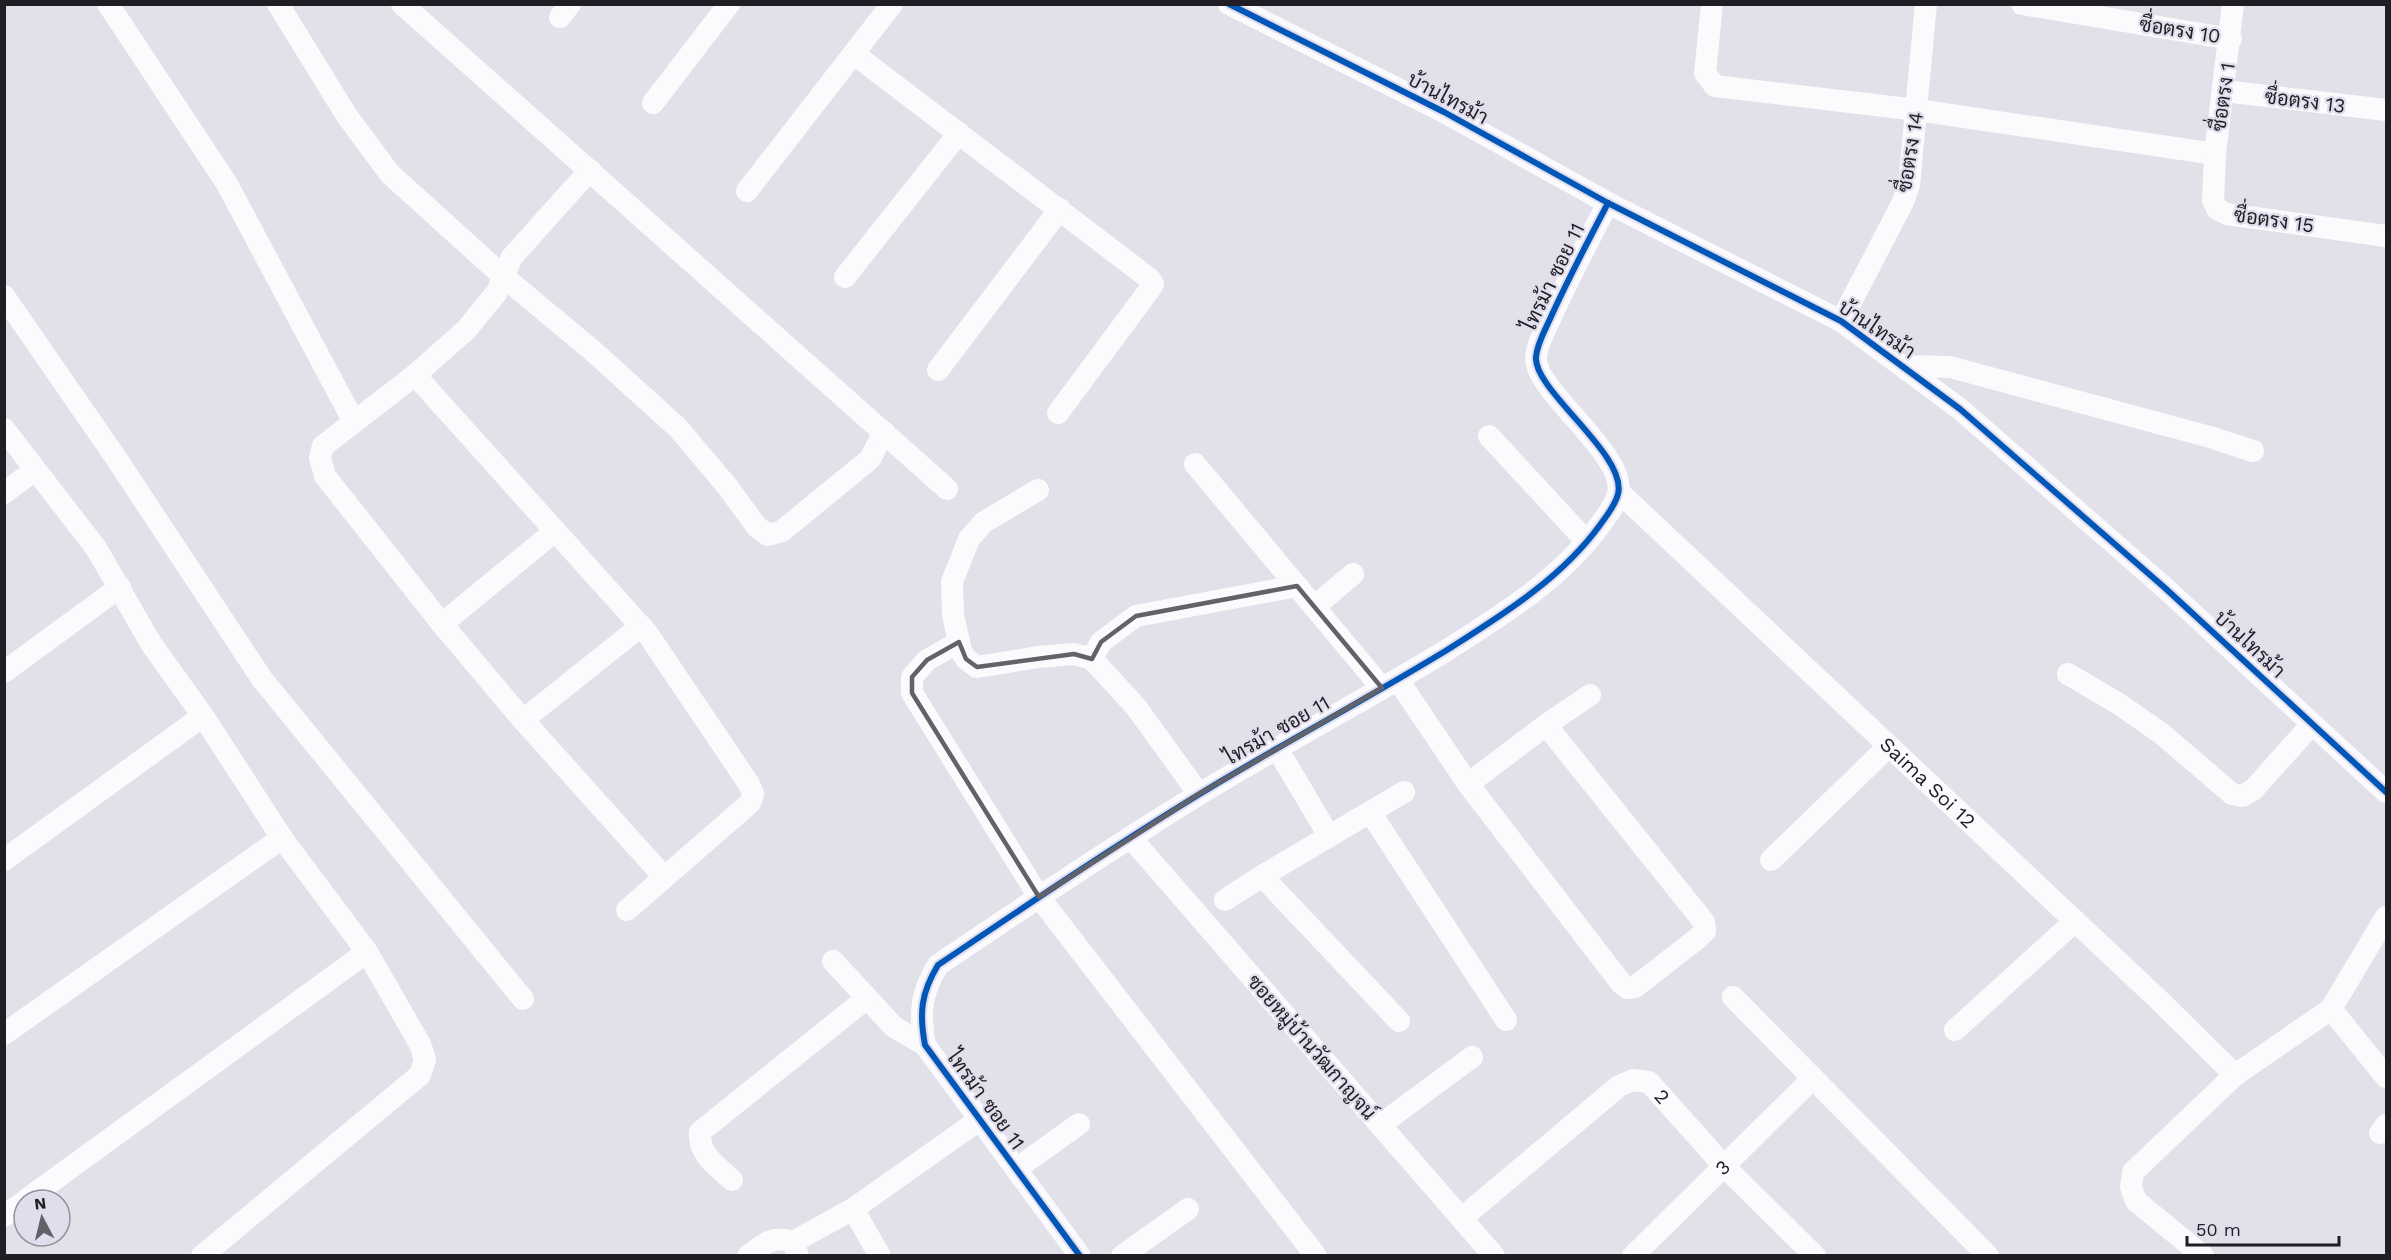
<svg xmlns="http://www.w3.org/2000/svg" width="2391" height="1260" viewBox="0 0 2391 1260" font-family="'Work Sans',Sarabun,sans-serif">
<rect width="100%" height="100%" fill="#e2e0e8"/>
<g fill="none" stroke-linecap="round" stroke-linejoin="round">
<g stroke="#fbfafc" stroke-width="22">
<path d="M 108,4 L 227,184 L 354,422"/>
<path d="M 278,4 L 347,116 L 390,174 L 504,277 L 593,351 L 678,428 L 727,486 L 757,527 L 768,535 L 782,531 L 870,459 L 884,432"/>
<path d="M 402,4 L 947,489"/>
<path d="M 1229,4 L 1444,112 L 1608,203 L 1841,321 L 1960,409 L 2165,588 L 2386,792"/>
<path d="M 1712,4 L 1705,73 L 1715,86 L 1917,110 L 2215,154"/>
<path d="M 2022,4 L 2231,39"/>
<path d="M 2233,4 L 2215,154 L 2213,200 L 2217,209 L 2227,214 L 2386,236"/>
<path d="M 560,17 L 570,4"/>
<path d="M 854,54 L 1150,279 L 1153,284 L 1150,289 L 1058,413"/>
<path d="M 2224,91 L 2386,110"/>
<path d="M 653,103 L 729,4"/>
<path d="M 590,170 L 512,257 L 497,292 L 466,330 L 415,375 L 323,446 L 320,458 L 325,476 L 442,624 L 523,720 L 664,877"/>
<path d="M 747,191 L 892,4"/>
<path d="M 845,277 L 959,133"/>
<path d="M 4,296 L 114,455 L 262,679 L 523,999"/>
<path d="M 1841,321 L 1903,202 L 1909,185 L 1926,4"/>
<path d="M 1904,366 L 1950,367 L 2210,437 L 2253,451"/>
<path d="M 938,370 L 1060,209"/>
<path d="M 415,375 L 647,633 L 749,784 L 753,794 L 750,803 L 627,910"/>
<path d="M 4,429 L 96,548 L 152,645 L 203,716 L 282,838 L 367,952 L 420,1044 L 425,1059 L 420,1075 L 202,1256"/>
<path d="M 1489,436 L 1587,542"/>
<path d="M 1195,464 L 1382,688"/>
<path d="M 1038,490 L 984,522 L 969,539 L 952,582 L 953,615 L 961,651 L 966,659 L 977,667 L 1038,657 L 1074,654 L 1092,659 L 1136,707 L 1199,794"/>
<path id="s1" d="M 1619,492 L 2159,1000 L 2235,1075"/>
<path d="M 4,493 L 35,470"/>
<path d="M 1314,607 L 1353,574"/>
<path d="M 442,624 L 555,531"/>
<path d="M 959,642 L 927,660 L 912,677 L 912,693 L 1039,897 L 1316,1256"/>
<path d="M 1092,659 L 1101,642 L 1136,616 L 1297,586"/>
<path d="M 4,672 L 120,587"/>
<path d="M 2068,674 L 2119,704 L 2162,734 L 2232,794 L 2242,796 L 2253,790 L 2312,724"/>
<path d="M 1398,680 L 1468,784 L 1621,983 L 1627,988 L 1635,987 L 1698,938 L 1705,931 L 1704,922 L 1546,725"/>
<path d="M 523,720 L 641,626"/>
<path d="M 1278,750 L 1329,836"/>
<path d="M 1468,784 L 1546,725 L 1590,695"/>
<path d="M 1370,812 L 1506,1020"/>
<path d="M 1131,838 L 1494,1256"/>
<path d="M 4,860 L 203,716"/>
<path d="M 1771,860 L 1889,746"/>
<path d="M 1262,876 L 1399,1021"/>
<path d="M 1225,900 L 1262,876 L 1404,792"/>
<path d="M 2386,917 L 2331,1009 L 2386,1077"/>
<path d="M 833,961 L 894,1027 L 925,1045"/>
<path d="M 1733,997 L 1988,1256"/>
<path d="M 1955,1030 L 2075,921"/>
<path d="M 4,1034 L 282,838"/>
<path d="M 1380,1125 L 1472,1057"/>
<path d="M 2380,1133 L 2386,1125"/>
<path d="M 1016,1169 L 1079,1124"/>
<path d="M 732,1180 C 717,1166 698,1154 700,1132 L 867,998"/>
<path d="M 26,1200 L 367,952"/>
<path d="M 853,1209 L 880,1256"/>
<path d="M 4,1216 L 24,1202"/>
<path id="s2" d="M 1462,1218 L 1619,1086 L 1633,1080 L 1649,1082 L 1724,1166 L 1815,1256"/>
<path d="M 748,1256 C 763,1244 773,1235 793,1242"/>
<path d="M 798,1256 L 793,1242 L 853,1209 L 979,1120"/>
<path d="M 1080,1256 L 925,1045 C 919,1013 921,993 938,965 C 1024,907 1110,849 1198,795 C 1280,745 1365,700 1447,650 C 1502,615 1561,579 1600,525 C 1607,515 1615,506 1618,494 C 1628,455 1533,390 1536,357 C 1537,344 1545,330 1550,319 C 1568,279 1588,241 1608,203"/>
<path d="M 1122,1256 L 1188,1209"/>
<path id="s3" d="M 1633,1256 L 1813,1078"/>
<path d="M 2203,1256 L 2136,1201 L 2131,1187 L 2133,1172 L 2235,1075 L 2331,1009"/>
</g>
<g stroke="#e1ddec" stroke-width="10">
<g id="cycleway">
<path d="M 1229,4 L 1444,112 L 1608,203 L 1841,321 L 1960,409 L 2165,588 L 2386,792"/>
<path d="M 1080,1256 L 925,1045 C 919,1013 921,993 938,965 C 1024,907 1110,849 1198,795 C 1280,745 1365,700 1447,650 C 1502,615 1561,579 1600,525 C 1607,515 1615,506 1618,494 C 1628,455 1533,390 1536,357 C 1537,344 1545,330 1550,319 C 1568,279 1588,241 1608,203"/>
</g>
</g>
<use href="#cycleway" stroke="#0057b8" stroke-width="6"/>
</g>
<path fill="none" stroke="#646269" stroke-width="4.5" stroke-linejoin="round" d="M 1297,586 L 1382,688 L 1199,794 L 1039,897 L 912,693 L 912,677 L 927,660 L 959,642 L 966,659 L 977,667 L 1074,654 L 1092,659 L 1101,642 L 1136,616 Z"/>
<g text-anchor="middle" dominant-baseline="central" stroke-width="4.5" stroke-linejoin="round" paint-order="stroke">
<g font-size="20" fill="#201e24" stroke="#e1ddec">
<text transform="translate(2180 30) rotate(9)">ซื่อตรง 10</text>
<text transform="translate(2223 97) rotate(-82)">ซื่อตรง 1</text>
<text transform="translate(1448 98) rotate(28)">บ้านไทรม้า</text>
<text transform="translate(2305 101) rotate(7)">ซื่อตรง 13</text>
<text transform="translate(1910 152) rotate(-81)">ซื่อตรง 14</text>
<text transform="translate(2274 220) rotate(8)">ซื่อตรง 15</text>
<text transform="translate(1553 277) rotate(-64)">ไทรม้า ซอย 11</text>
<text transform="translate(1877 329) rotate(34)">บ้านไทรม้า</text>
<text transform="translate(2250 644) rotate(43)">บ้านไทรม้า</text>
<text transform="translate(1277 730) rotate(-30)">ไทรม้า ซอย 11</text>
<text stroke="none"><textPath href="#s1" startOffset="424">Saima Soi 12</textPath></text>
<text transform="translate(1312 1047) rotate(49)">ซอยหมู่บ้านวัฒกาญจน์</text>
<text stroke="none"><textPath href="#s2" startOffset="256">2</textPath></text>
<text transform="translate(986 1100) rotate(54)">ไทรม้า ซอย 11</text>
<text stroke="none"><textPath href="#s3" startOffset="126">3</textPath></text>
</g>
</g>
<rect width="2391" height="1260" fill="none" stroke="#201e24" stroke-width="12"/>
<g transform="translate(42 1218) rotate(353)"><circle r="28" fill="#e1ddec" stroke="#94919c" stroke-width="1.5"/>
<path d="M0-4.5L10 22L0 15L-10 22Z" fill="#646269"/>
<text y="-9" font-size="16" font-weight="bold" text-anchor="middle" fill="#201e24">N</text>
</g>
<path d="M2187 1236v9h152v-9" fill="none" stroke="#201e24" stroke-width="3"/>
<text x="2196" y="1236" font-size="18" fill="#201e24" stroke="#e1ddec" stroke-width="4.5" paint-order="stroke">50 m</text>
</svg>
